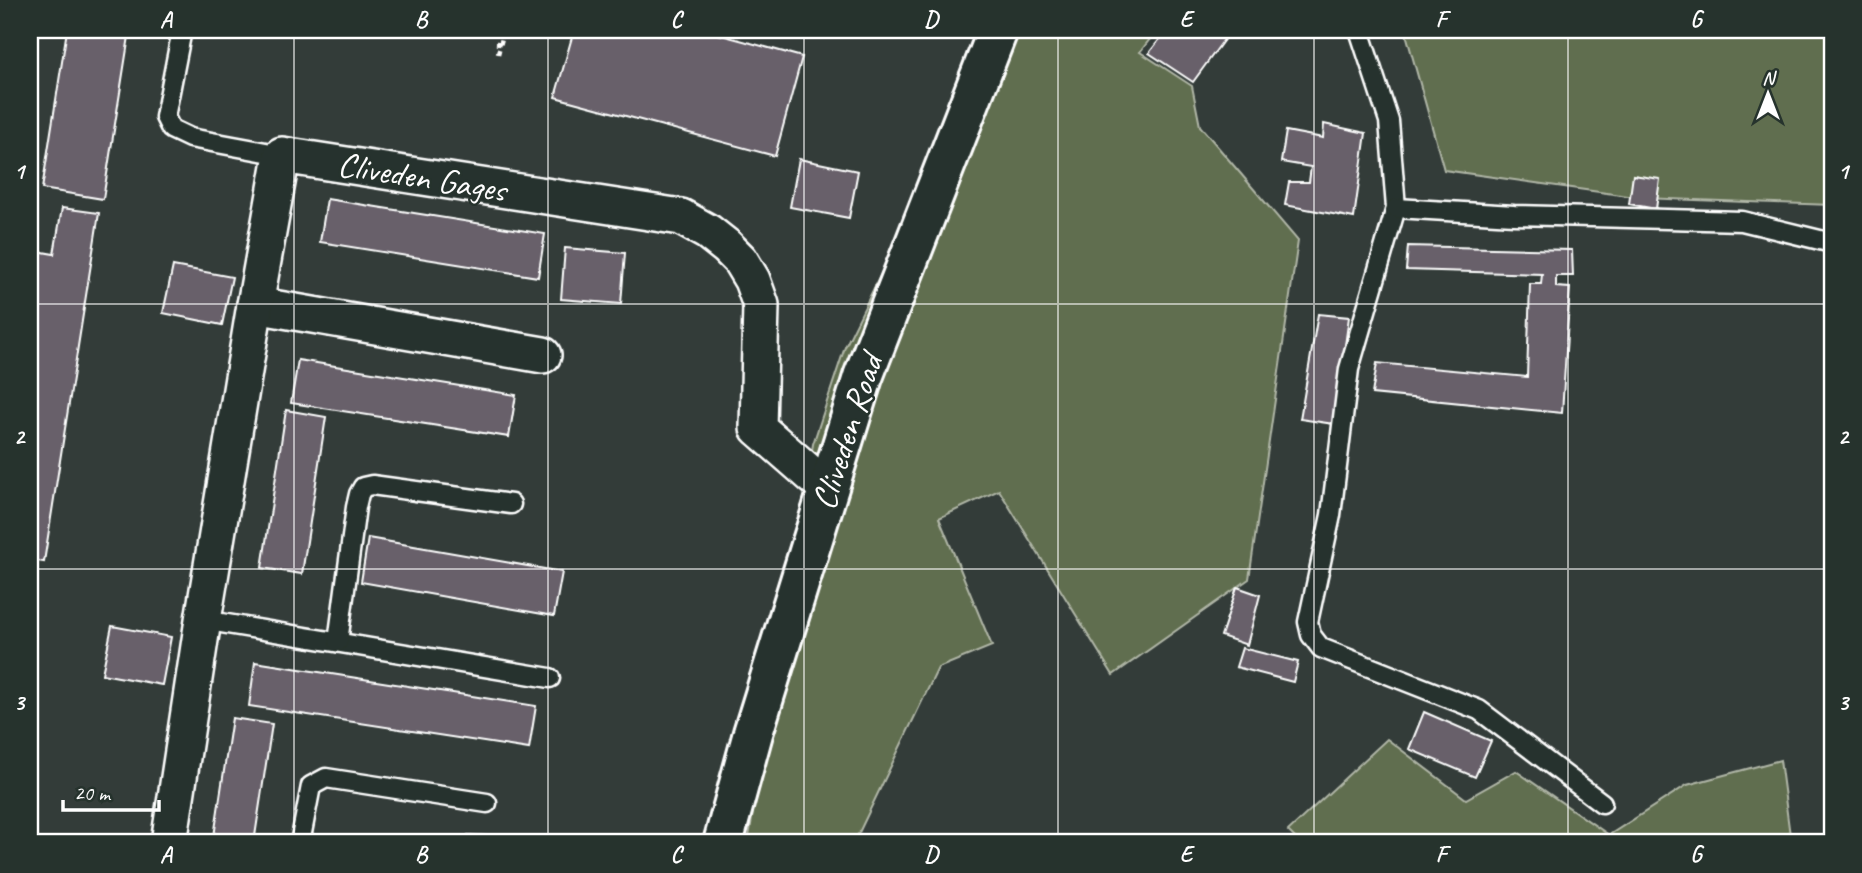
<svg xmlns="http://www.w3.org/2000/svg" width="1862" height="873" viewBox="0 0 1862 873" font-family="Caveat,sans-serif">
<rect width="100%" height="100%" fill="#333c39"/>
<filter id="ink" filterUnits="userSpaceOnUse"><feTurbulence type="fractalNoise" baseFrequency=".0143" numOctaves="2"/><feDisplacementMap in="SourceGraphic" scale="14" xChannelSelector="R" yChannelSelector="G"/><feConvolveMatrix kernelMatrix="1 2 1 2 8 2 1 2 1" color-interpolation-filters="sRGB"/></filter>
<g filter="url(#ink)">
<g fill="#616e4f" stroke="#b0b6a7" stroke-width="2">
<path d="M 1001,30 L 1157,30 L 1140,52 L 1192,86 L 1200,126 L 1298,241 L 1249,579 L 1113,675 L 999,490 L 939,518 L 992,646 L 938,668 L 854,843 L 748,843 L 813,444 L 845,347 Z"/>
<path d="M 1405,30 L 1832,30 L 1832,205 L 1642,198 L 1444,170 Z"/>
<path d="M 1387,739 L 1466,799 L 1516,771 L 1609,835 L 1687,785 L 1780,760 L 1791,843 L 1300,843 L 1288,831 Z"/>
</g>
<g fill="#67616a" stroke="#fff" stroke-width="2">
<path d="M 67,30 L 130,30 L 103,199 L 42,189 Z"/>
<path d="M 574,30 L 703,30 L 802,57 L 775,156 L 555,97 Z"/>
<path d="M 1167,30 L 1231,30 L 1193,82 L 1149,53 Z"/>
<path d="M 1324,124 L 1366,133 L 1354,218 L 1285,205 L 1289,182 L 1309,182 L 1311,167 L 1281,162 L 1286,131 L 1323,138 Z"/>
<path d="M 799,159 L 858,171 L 849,218 L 790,207 Z"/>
<path d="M 1633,175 L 1660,179 L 1656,209 L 1629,204 Z"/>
<path d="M 327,199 L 545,234 L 538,277 L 320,242 Z"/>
<path d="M 62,208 L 99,213 L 44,562 L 30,560 L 30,255 L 31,250 L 54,254 Z"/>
<path d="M 1408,246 L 1572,250 L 1573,276 L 1556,276 L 1556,287 L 1570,288 L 1562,413 L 1372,394 L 1377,363 L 1527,377 L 1530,284 L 1541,284 L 1542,274 L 1406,270 Z"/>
<path d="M 565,248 L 625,253 L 621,304 L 561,299 Z"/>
<path d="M 173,266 L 232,277 L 222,325 L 163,313 Z"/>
<path d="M 1318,314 L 1349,317 L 1334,424 L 1300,419 Z"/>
<path d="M 298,360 L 516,395 L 509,437 L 291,403 Z"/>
<path d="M 286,410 L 326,417 L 302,574 L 262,568 Z"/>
<path d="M 368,538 L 562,572 L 554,616 L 361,582 Z"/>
<path d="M 1237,587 L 1260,595 L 1247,645 L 1221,636 Z"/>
<path d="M 112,626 L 171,637 L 162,685 L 102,674 Z"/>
<path d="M 1242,648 L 1298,662 L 1293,682 L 1236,667 Z"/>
<path d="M 255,662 L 536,706 L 529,749 L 249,706 Z"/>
<path d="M 1424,712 L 1491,741 L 1475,777 L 1409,749 Z"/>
<path d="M 232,718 L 272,724 L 254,843 L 213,843 Z"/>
<path d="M 468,835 L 507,837 L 507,843 L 468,843 Z"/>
<path d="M 305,836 L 345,843 L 303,843 Z"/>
</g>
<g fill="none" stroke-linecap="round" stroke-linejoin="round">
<g stroke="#fff" stroke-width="23">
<g id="service">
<path d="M 182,30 L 165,117 L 171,129 L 190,138 L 282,155"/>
<path d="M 1359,30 L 1389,121 L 1396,208 L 1349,369 L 1331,515 L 1308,622 L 1311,635 L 1321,648 L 1479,710 L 1602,803"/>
<path d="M 1396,208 L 1514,215 L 1742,221 L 1832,243"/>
<path d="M 203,620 L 550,678"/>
<path d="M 338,642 L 356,507 L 359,494 L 363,487 L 372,485 L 511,504"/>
<path d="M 300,843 L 311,786 L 326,778 L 487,803"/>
</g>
</g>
<g stroke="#fff" stroke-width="40">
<g id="minor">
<path d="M 255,305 L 543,355"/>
<path d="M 169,843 L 203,620 L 255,305 L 282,155 L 681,217 L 708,232 L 727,247 L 740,260 L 752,280 L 761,305 L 758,428 L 829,490"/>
</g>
</g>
<g stroke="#fff" stroke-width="44">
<path id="tertiary" d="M 723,843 L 753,733 L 863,377 L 998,30"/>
</g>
<g stroke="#fff" stroke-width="4.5" stroke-dasharray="5 5" stroke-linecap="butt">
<path d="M 498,46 L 499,30"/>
<path d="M 498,54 L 504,30"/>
</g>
<use href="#service" stroke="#26332d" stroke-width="18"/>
<use href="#minor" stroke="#26332d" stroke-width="35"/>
<use href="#tertiary" stroke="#26332d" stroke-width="38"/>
</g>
</g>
<path fill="none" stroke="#fff" stroke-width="2" stroke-opacity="0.55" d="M 294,30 L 294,843M 548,30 L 548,843M 804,30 L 804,843M 1058,30 L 1058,843M 1314,30 L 1314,843M 1568,30 L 1568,843M 30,304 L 1832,304M 30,569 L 1832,569"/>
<g text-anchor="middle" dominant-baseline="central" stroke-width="5" stroke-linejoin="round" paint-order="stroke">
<g font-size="35" fill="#fff" stroke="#26332d">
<text transform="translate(422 177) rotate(9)">Cliveden Gages</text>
<text transform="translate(847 432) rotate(-72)">Cliveden Road</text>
</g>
</g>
<rect width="1862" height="873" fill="none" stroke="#26332d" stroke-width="77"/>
<g transform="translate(1768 94)" stroke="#26332d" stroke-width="5" paint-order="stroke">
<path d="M0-5L12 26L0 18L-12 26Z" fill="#ffffff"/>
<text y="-10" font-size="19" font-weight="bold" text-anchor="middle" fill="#ffffff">N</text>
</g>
<path d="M63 800v10h96v-10" fill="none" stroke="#ffffff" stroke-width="3.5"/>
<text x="74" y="800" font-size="21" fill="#ffffff" stroke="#26332d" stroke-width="5" paint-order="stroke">20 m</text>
<rect x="38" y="38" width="1786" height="796" fill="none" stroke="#fff" stroke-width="2.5"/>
<g font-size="23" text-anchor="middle" font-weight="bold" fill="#fff">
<text x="166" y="27">A</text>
<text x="421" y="27">B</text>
<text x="676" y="27">C</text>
<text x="931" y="27">D</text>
<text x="1186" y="27">E</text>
<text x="1441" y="27">F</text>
<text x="1696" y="27">G</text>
<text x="19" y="179">1</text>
<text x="1843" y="179">1</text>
<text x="19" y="444">2</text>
<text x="1843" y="444">2</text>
<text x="19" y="710">3</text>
<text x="1843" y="710">3</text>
<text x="166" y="862">A</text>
<text x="421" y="862">B</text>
<text x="676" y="862">C</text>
<text x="931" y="862">D</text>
<text x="1186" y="862">E</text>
<text x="1441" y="862">F</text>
<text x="1696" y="862">G</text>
</g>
</svg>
